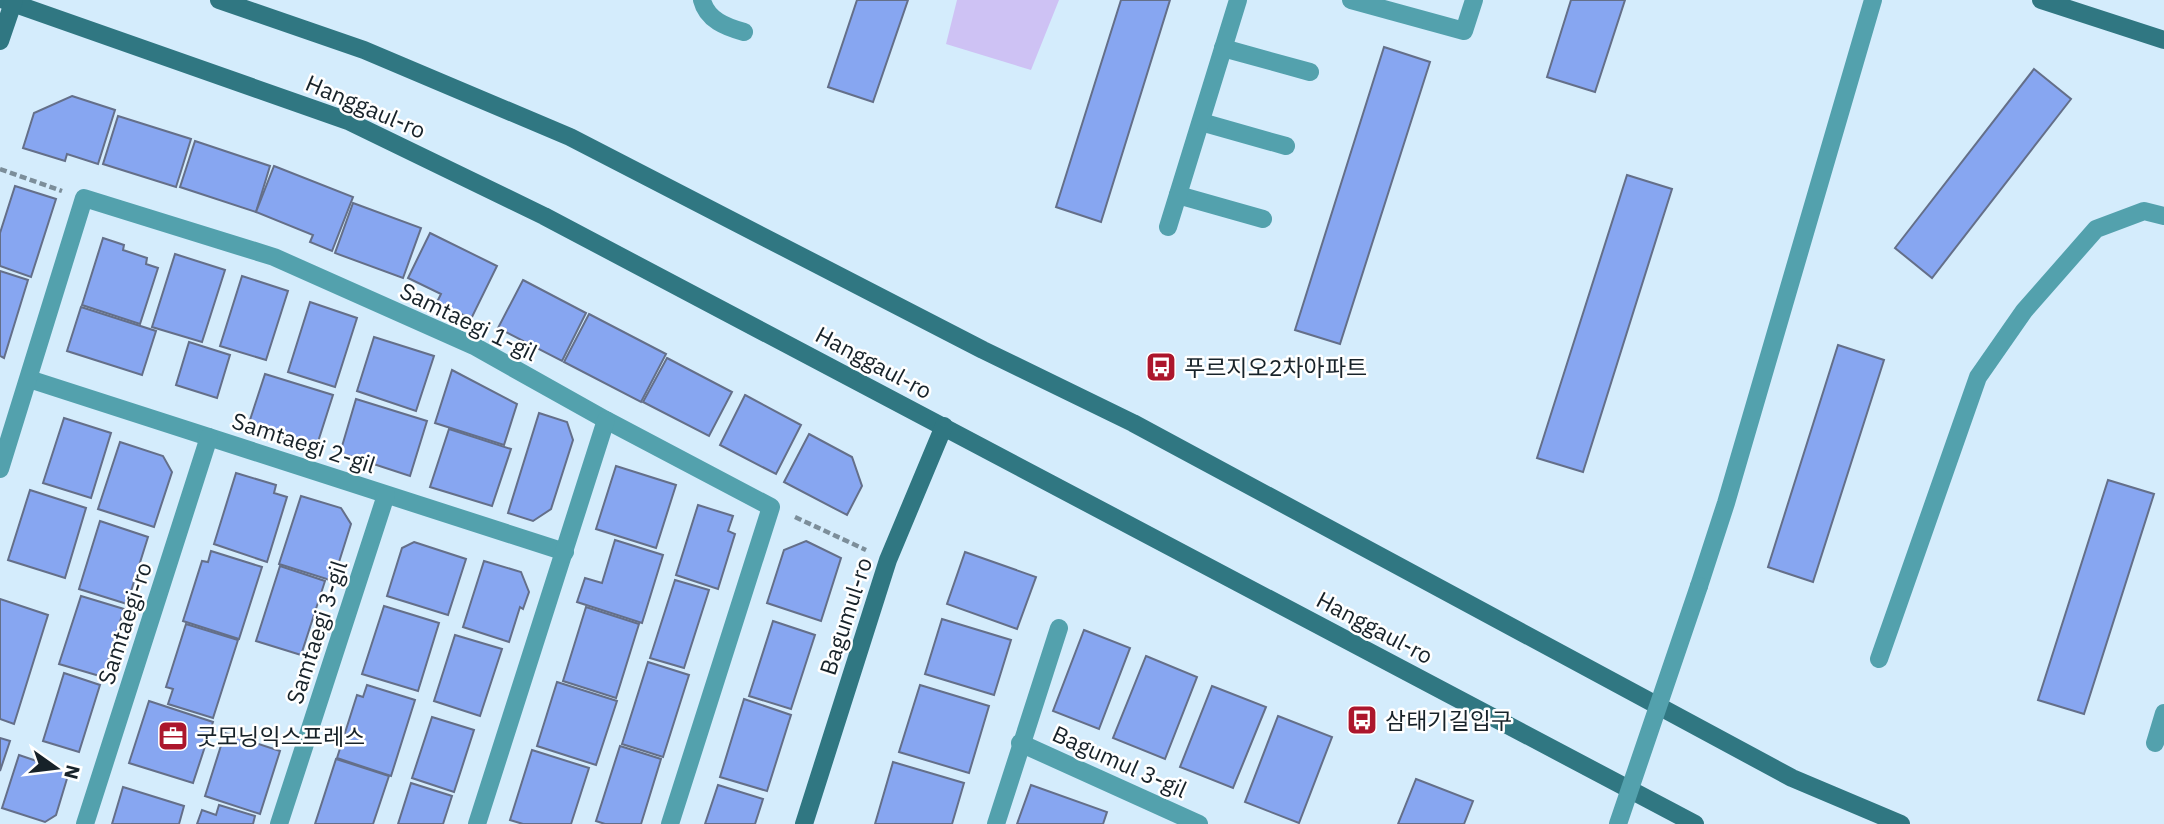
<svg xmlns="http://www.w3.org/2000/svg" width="2164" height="824" viewBox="0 0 2164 824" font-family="'IBM Plex Sans','Noto Sans KR',sans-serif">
<rect width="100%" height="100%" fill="#d4ecfc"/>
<path fill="#cec2f4" d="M 957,0 L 1059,0 L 1031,70 L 946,44 Z"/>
<g fill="#87a6f1" stroke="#646f89" stroke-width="2">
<path d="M 857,0 L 908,0 L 873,102 L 828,87 Z"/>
<path d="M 1121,0 L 1170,0 L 1101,222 L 1056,207 Z"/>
<path d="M 1571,0 L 1625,0 L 1595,92 L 1547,77 Z"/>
<path d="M 1384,47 L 1430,62 L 1340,344 L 1295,330 Z"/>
<path d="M 2034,69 L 2071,99 L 1932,278 L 1895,248 Z"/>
<path d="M 72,96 L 115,110 L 98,164 L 67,154 L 65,161 L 23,148 L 34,113 Z"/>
<path d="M 118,116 L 191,139 L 176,187 L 103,164 Z"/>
<path d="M 195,141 L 270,166 L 256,212 L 180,187 Z"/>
<path d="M 274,166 L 353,197 L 332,251 L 310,242 L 313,235 L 256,212 Z"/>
<path d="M 1627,175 L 1672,189 L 1583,472 L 1537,458 Z"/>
<path d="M 15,186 L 56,199 L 31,277 L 0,266 L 0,233 Z"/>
<path d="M 353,203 L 421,228 L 403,278 L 335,253 Z"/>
<path d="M 430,233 L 497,266 L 471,319 L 437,302 L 441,294 L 408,278 Z"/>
<path d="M 103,238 L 124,245 L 123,250 L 147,258 L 146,264 L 158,268 L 140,324 L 82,305 Z"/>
<path d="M 175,254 L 225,270 L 202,342 L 152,327 Z"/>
<path d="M 0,271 L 28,280 L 4,358 L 0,356 Z"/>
<path d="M 242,276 L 288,291 L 266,360 L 220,346 Z"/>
<path d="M 523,280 L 586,313 L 562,361 L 498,328 Z"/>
<path d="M 310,302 L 357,318 L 335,387 L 288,372 Z"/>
<path d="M 81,307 L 156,331 L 142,375 L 67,351 Z"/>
<path d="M 589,314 L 666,354 L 641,402 L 564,362 Z"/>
<path d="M 374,337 L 434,356 L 416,411 L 357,391 Z"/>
<path d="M 189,342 L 230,355 L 217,398 L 176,385 Z"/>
<path d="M 1838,345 L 1884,360 L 1813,582 L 1768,567 Z"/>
<path d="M 667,358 L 732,392 L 709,436 L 643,402 Z"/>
<path d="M 452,370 L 517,404 L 504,445 L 435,423 Z"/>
<path d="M 265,374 L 333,395 L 316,448 L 248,426 Z"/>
<path d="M 745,395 L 801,425 L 776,474 L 720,445 Z"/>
<path d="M 356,399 L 427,421 L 410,476 L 340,453 Z"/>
<path d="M 539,413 L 567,422 L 573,440 L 551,509 L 533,521 L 508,513 Z"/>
<path d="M 64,418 L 111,433 L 91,498 L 43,483 Z"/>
<path d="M 449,429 L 511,449 L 492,506 L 430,487 Z"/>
<path d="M 809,434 L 852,457 L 862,486 L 847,515 L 784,482 Z"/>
<path d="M 120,442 L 163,456 L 172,472 L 154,527 L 98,509 Z"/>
<path d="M 616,466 L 676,485 L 656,548 L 596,529 Z"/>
<path d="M 236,473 L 276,485 L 274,493 L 287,497 L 267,562 L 214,544 Z"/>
<path d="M 2108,480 L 2154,494 L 2084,714 L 2038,700 Z"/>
<path d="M 30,490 L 86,508 L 65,578 L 8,560 Z"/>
<path d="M 301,496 L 341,508 L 351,524 L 333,581 L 279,564 Z"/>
<path d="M 698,505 L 733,516 L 728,531 L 735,534 L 718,589 L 676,575 Z"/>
<path d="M 100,521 L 148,537 L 127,604 L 79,589 Z"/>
<path d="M 615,540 L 663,555 L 642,623 L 577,602 L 585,578 L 602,583 Z"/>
<path d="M 806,541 L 841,558 L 821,621 L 767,603 L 784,550 Z"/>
<path d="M 414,542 L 466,559 L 448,615 L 387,596 L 402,548 Z"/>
<path d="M 211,551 L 262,567 L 239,639 L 183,621 L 202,561 L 208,562 Z"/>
<path d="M 965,552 L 1036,577 L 1017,629 L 947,604 Z"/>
<path d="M 484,561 L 521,572 L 529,592 L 523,609 L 520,607 L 509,642 L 463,627 Z"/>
<path d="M 280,566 L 325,581 L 301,655 L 256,641 Z"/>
<path d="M 675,580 L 709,590 L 684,668 L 650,658 Z"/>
<path d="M 81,596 L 124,609 L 103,677 L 59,664 Z"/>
<path d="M 0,599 L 48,615 L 14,724 L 0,719 Z"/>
<path d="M 384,606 L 439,623 L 418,691 L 362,674 Z"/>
<path d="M 586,607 L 639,624 L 616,698 L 563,681 Z"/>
<path d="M 942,619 L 1011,640 L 994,695 L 925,674 Z"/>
<path d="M 773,621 L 815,635 L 791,709 L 749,696 Z"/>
<path d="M 186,624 L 238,640 L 213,718 L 168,704 L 173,689 L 166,687 Z"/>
<path d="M 1084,630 L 1130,648 L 1099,729 L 1053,711 Z"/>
<path d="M 455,635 L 502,649 L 480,716 L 434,701 Z"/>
<path d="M 1146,656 L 1197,677 L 1165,759 L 1113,738 Z"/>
<path d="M 648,662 L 689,675 L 663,757 L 622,744 Z"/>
<path d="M 64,673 L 100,685 L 79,752 L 43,741 Z"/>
<path d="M 557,682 L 617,701 L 596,765 L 537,746 Z"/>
<path d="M 367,685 L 415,700 L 391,776 L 337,758 L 357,695 L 363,697 Z"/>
<path d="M 920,685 L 989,706 L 969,773 L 899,752 Z"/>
<path d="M 1212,686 L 1266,707 L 1233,788 L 1180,767 Z"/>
<path d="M 744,699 L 791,715 L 767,791 L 720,777 Z"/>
<path d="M 149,701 L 213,722 L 193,783 L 129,763 Z"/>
<path d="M 1278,716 L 1332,737 L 1299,823 L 1245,802 Z"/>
<path d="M 432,717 L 474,730 L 454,792 L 412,778 Z"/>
<path d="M 225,733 L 280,751 L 260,814 L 205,796 Z"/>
<path d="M 0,738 L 10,741 L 0,771 Z"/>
<path d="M 620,746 L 661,759 L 641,824 L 605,824 L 596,821 Z"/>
<path d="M 532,750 L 589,768 L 571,824 L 523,824 L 510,820 Z"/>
<path d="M 19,755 L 69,772 L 56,815 L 45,822 L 2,808 Z"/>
<path d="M 336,759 L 389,776 L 373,824 L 315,824 Z"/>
<path d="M 893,762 L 964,783 L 952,824 L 875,824 Z"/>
<path d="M 1416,779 L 1473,801 L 1464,824 L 1398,824 Z"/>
<path d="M 411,783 L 452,796 L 443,824 L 398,824 Z"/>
<path d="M 718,785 L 763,799 L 755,824 L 705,824 Z"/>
<path d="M 1031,785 L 1107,812 L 1103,824 L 1017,824 Z"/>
<path d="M 123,787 L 184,806 L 179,824 L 112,824 Z"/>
<path d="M 219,805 L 255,816 L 253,824 L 197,824 L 202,810 L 216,815 Z"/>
</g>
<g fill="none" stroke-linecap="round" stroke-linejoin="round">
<g stroke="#7c8e9a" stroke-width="4.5" stroke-dasharray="7 3.5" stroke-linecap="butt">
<path d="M 0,169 L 62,191"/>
<path d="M 795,517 L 866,550"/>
</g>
<g stroke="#53a1ad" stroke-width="18">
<path d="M 702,0 C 707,20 726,27 744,32"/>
<path d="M 1351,0 L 1464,31 L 1474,0"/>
<path d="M 1223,48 L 1310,72"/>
<path d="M 1201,122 L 1286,146"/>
<path d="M 1178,195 L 1263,219"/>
<path d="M 1168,227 L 1238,0"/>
<path d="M 1879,659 L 1978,377 L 2024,311 L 2096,229 L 2144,211 L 2164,216"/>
<path d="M 2155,743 L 2164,713"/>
</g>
<g stroke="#53a1ad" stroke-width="18">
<path d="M 29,379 L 565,552"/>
<path d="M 0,469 L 84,198 L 274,257 L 474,346 L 606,420 L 771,507 L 670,824"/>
<path d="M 1699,586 L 1726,503 L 1873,0"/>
<path d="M 1020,743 L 1199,824"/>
<path d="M 85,824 L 209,437"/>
<path d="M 279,824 L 386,495"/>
<path d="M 477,824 L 606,420"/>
<path d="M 996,824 L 1059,628"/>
</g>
<g stroke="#307782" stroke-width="18">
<path d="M 4,0 L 348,121 L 544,216 L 1695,824"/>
<path d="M 219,0 L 364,50 L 570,137 L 983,350 L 1133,423 L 1792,778 L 1901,824"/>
<path d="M 2041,0 L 2164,40"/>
<path d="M 0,41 L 14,0"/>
<path d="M 804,824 L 888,560 L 944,426"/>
</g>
<path stroke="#53a1ad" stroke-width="18" d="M 1618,824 L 1699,586"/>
</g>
<defs>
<g id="bus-square" transform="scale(1.575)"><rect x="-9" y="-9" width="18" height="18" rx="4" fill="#ac162c" stroke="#fff"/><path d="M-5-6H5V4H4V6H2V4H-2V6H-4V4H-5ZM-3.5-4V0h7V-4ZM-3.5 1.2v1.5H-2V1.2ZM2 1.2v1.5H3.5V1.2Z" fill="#fff"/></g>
<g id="office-square" transform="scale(1.575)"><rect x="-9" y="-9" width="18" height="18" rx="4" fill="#ac162c" stroke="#fff"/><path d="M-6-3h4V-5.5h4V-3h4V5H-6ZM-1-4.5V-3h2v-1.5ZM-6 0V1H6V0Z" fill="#fff"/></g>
</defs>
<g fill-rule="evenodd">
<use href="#bus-square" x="1161" y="367"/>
<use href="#bus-square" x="1362" y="720"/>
<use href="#office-square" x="173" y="736"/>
</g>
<g text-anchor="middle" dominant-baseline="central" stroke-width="5" stroke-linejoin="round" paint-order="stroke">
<g font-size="23" fill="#172229" stroke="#fff">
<text transform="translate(366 106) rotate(23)">Hanggaul-ro</text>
<text transform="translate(469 321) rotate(26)">Samtaegi 1-gil</text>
<text transform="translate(874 362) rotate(28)">Hanggaul-ro</text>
<text transform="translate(304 442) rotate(18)">Samtaegi 2-gil</text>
<text transform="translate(845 616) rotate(-72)">Bagumul-ro</text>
<text transform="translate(124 623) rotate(-72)">Samtaegi-ro</text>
<text transform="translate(1375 627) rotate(28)">Hanggaul-ro</text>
<text transform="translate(316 632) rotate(-72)">Samtaegi 3-gil</text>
<text transform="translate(1120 761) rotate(24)">Bagumul 3-gil</text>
</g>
<g font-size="23" fill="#172229" stroke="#fff" text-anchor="start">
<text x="1184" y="367">푸르지오2차아파트</text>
<text x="1385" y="720">삼태기길입구</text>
<text x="196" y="736">굿모닝익스프레스</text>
</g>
</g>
<g transform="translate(56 768) rotate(104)" stroke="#ffffff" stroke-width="5" paint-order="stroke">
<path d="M0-5L12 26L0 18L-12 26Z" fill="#172229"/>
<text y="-10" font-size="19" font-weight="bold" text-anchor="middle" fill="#172229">N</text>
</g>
</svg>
